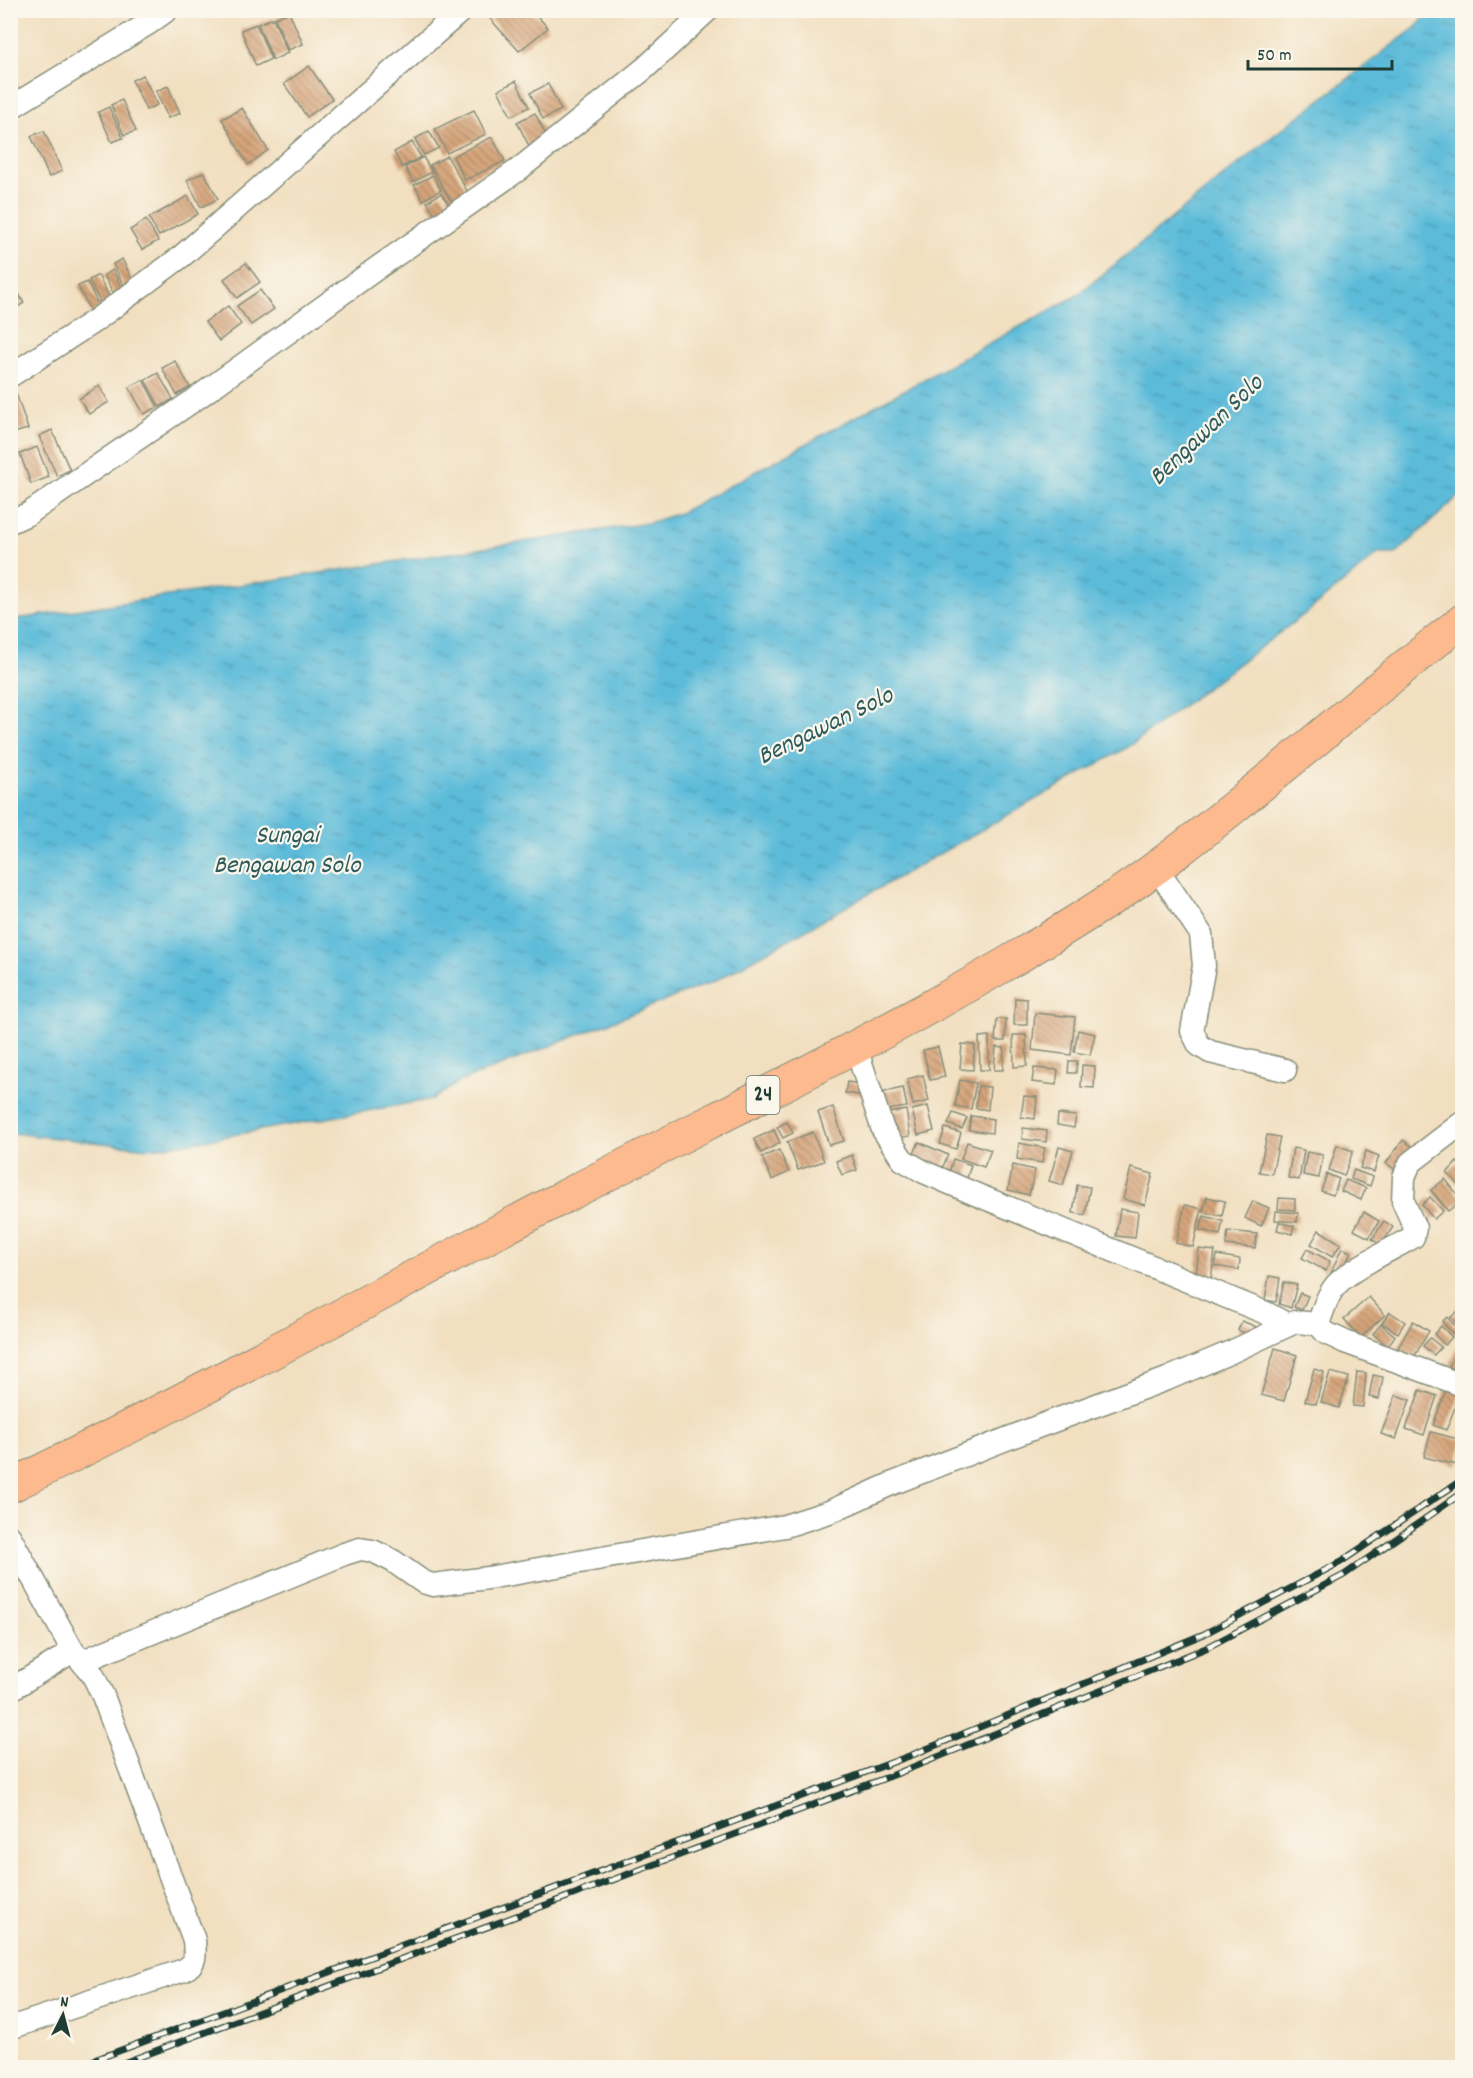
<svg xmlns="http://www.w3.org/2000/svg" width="1473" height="2078" viewBox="0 0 1473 2078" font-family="Dekko,sans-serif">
<defs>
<pattern id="water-ripples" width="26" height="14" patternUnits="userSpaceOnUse" patternTransform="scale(1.5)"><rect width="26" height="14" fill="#5bbbd9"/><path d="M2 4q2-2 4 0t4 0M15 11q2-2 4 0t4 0" fill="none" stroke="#4b99b1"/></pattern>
<pattern id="building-back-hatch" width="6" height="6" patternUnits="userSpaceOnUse" patternTransform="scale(1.5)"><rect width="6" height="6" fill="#d6a47a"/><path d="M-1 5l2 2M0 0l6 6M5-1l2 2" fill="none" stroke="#ad8765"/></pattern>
</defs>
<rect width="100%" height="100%" fill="#fbf7ec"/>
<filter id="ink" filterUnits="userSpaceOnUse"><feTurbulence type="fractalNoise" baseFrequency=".0167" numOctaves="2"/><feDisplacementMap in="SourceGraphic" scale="12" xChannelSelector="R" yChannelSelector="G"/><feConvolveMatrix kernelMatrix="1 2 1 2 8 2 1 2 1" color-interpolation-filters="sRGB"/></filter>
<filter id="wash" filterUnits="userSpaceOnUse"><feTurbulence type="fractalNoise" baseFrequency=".008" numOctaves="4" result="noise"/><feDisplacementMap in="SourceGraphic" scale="24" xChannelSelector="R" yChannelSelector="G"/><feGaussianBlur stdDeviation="1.35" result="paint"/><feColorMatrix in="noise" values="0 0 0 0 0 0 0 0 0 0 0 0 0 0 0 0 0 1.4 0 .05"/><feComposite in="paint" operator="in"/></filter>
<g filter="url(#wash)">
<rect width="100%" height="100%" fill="#f1dfc0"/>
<path fill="url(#water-ripples)" stroke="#3d7c86" stroke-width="1.5" d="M 1432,10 L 1462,11 L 1462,493 L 1396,554 L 1378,554 L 1310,610 L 1128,747 L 717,980 L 459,1082 L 433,1099 L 182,1144 L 148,1148 L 11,1133 L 11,620 L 648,523 L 680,513 L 1076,296 L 1273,136 L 1416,27 Z"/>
<g id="blocks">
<g fill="url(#building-back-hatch)">
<path d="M 486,10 L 532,10 L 548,28 L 519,51 L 484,12 Z"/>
<path d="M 289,12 L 303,44 L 288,50 L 275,18 Z"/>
<path d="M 273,18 L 288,53 L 273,60 L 258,24 Z"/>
<path d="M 256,24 L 271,59 L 256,66 L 241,30 Z"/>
<path d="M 309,66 L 332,99 L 307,117 L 284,84 Z"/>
<path d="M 143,75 L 157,105 L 146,110 L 132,80 Z"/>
<path d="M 516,81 L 529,107 L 511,116 L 498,90 Z"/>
<path d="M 548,84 L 561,110 L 543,119 L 530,93 Z"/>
<path d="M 168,86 L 180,113 L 168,118 L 156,91 Z"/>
<path d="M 122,100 L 136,131 L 124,135 L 111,105 Z"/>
<path d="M 109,107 L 123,138 L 112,142 L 98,112 Z"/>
<path d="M 242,108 L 268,150 L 248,165 L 222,119 Z"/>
<path d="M 474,110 L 486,134 L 447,153 L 435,129 Z"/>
<path d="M 535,113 L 548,139 L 530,148 L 517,122 Z"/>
<path d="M 44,131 L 62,171 L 49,177 L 31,136 Z"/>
<path d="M 429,131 L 439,148 L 424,155 L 415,139 Z"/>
<path d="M 492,137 L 505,161 L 465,180 L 453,156 Z"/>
<path d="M 412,142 L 421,157 L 402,167 L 394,152 Z"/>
<path d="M 447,156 L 470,196 L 454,206 L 430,165 Z"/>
<path d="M 423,157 L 432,172 L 413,182 L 405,167 Z"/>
<path d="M 204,172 L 218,199 L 201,207 L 187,180 Z"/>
<path d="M 433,175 L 441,190 L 423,200 L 414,185 Z"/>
<path d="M 441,193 L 452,209 L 438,218 L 427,202 Z"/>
<path d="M 188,196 L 198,214 L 159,236 L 149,218 Z"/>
<path d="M 146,220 L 158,241 L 142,250 L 130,230 Z"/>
<path d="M 122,259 L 135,285 L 126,290 L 113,264 Z"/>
<path d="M 246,263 L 260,282 L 237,298 L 224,279 Z"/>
<path d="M 113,270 L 126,296 L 117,301 L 104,275 Z"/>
<path d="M 98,275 L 112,302 L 102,306 L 89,280 Z"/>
<path d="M 87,282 L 100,308 L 91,313 L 78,286 Z"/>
<path d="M 260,290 L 274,309 L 251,325 L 237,306 Z"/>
<path d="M 17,291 L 24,303 L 16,308 L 10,294 Z"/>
<path d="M 228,306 L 241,324 L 219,341 L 205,322 Z"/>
<path d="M 175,361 L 190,387 L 177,395 L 162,368 Z"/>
<path d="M 158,373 L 173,399 L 160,407 L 145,380 Z"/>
<path d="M 143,380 L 158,407 L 144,414 L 129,387 Z"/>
<path d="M 99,386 L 109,402 L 89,414 L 79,399 Z"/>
<path d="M 16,393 L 28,429 L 10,434 L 10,395 Z"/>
<path d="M 52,430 L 70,470 L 57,476 L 39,436 Z"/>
<path d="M 37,447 L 49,477 L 31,484 L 20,454 Z"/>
<path d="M 1015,998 L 1027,999 L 1027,1025 L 1014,1025 Z"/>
<path d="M 1035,1013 L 1075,1017 L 1071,1055 L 1032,1050 Z"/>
<path d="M 997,1019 L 1006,1019 L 1005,1041 L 995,1041 Z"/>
<path d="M 1078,1030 L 1095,1034 L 1090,1055 L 1074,1052 Z"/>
<path d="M 1013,1035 L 1026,1035 L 1027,1066 L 1014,1067 Z"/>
<path d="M 989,1036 L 989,1070 L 980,1070 L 979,1037 Z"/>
<path d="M 962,1044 L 975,1045 L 973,1070 L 960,1069 Z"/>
<path d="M 938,1047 L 945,1077 L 930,1080 L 923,1050 Z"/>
<path d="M 996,1047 L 1004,1048 L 1003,1070 L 994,1070 Z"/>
<path d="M 1069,1061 L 1077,1061 L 1076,1073 L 1068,1073 Z"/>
<path d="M 1082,1065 L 1095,1066 L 1094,1088 L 1081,1087 Z"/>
<path d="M 1034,1068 L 1058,1070 L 1056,1085 L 1032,1082 Z"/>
<path d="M 923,1075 L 929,1101 L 913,1105 L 907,1079 Z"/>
<path d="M 960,1080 L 976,1083 L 971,1109 L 955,1106 Z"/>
<path d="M 847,1082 L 868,1085 L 866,1096 L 845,1093 Z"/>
<path d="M 978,1086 L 990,1087 L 988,1110 L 976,1108 Z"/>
<path d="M 903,1088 L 907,1107 L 887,1110 L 884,1092 Z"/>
<path d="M 1024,1096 L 1037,1097 L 1035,1119 L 1021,1117 Z"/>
<path d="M 928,1106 L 934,1131 L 918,1135 L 912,1110 Z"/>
<path d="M 833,1107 L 844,1141 L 829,1145 L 818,1112 Z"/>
<path d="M 906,1110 L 910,1136 L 891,1139 L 886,1113 Z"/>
<path d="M 953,1113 L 967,1118 L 962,1129 L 948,1124 Z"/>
<path d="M 1058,1114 L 1076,1116 L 1074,1128 L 1057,1125 Z"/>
<path d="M 971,1116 L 993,1119 L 992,1133 L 969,1130 Z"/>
<path d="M 787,1122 L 793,1133 L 783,1138 L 777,1127 Z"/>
<path d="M 945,1128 L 961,1133 L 956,1149 L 940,1144 Z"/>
<path d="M 1023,1128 L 1047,1131 L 1046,1142 L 1022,1139 Z"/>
<path d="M 774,1130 L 780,1143 L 761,1153 L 754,1139 Z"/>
<path d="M 813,1132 L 824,1161 L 798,1170 L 787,1142 Z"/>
<path d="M 1267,1135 L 1280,1137 L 1272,1174 L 1259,1172 Z"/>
<path d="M 1403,1140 L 1417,1150 L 1400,1173 L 1386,1163 Z"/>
<path d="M 919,1142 L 948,1155 L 940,1173 L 911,1160 Z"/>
<path d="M 967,1142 L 991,1150 L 984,1167 L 961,1159 Z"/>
<path d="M 1019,1143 L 1045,1148 L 1042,1163 L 1017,1159 Z"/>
<path d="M 1337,1145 L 1353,1151 L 1344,1176 L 1329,1170 Z"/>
<path d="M 1059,1147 L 1073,1151 L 1063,1185 L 1049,1181 Z"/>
<path d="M 1293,1148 L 1304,1150 L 1299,1180 L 1288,1178 Z"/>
<path d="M 779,1150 L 789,1172 L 772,1180 L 762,1157 Z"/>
<path d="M 1366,1151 L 1379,1156 L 1374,1172 L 1360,1168 Z"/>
<path d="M 1307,1152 L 1323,1155 L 1319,1178 L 1303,1175 Z"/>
<path d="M 852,1155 L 857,1170 L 842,1175 L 836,1161 Z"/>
<path d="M 953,1159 L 971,1165 L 966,1181 L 948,1176 Z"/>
<path d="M 1457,1162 L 1462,1168 L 1462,1188 L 1447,1173 Z"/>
<path d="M 1013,1165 L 1035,1170 L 1029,1195 L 1008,1190 Z"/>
<path d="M 1131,1168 L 1153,1174 L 1145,1205 L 1123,1199 Z"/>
<path d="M 1354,1170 L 1373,1177 L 1370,1186 L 1351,1179 Z"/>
<path d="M 1327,1174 L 1339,1179 L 1333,1195 L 1321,1191 Z"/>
<path d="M 1445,1179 L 1462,1200 L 1448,1211 L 1431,1190 Z"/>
<path d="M 1346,1180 L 1366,1188 L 1361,1200 L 1341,1191 Z"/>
<path d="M 1077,1185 L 1090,1187 L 1085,1215 L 1073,1213 Z"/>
<path d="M 1207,1197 L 1225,1201 L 1222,1216 L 1203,1212 Z"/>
<path d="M 1430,1197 L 1443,1211 L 1434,1219 L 1422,1205 Z"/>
<path d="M 1279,1198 L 1295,1199 L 1295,1210 L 1278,1209 Z"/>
<path d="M 1253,1201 L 1269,1208 L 1261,1226 L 1245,1218 Z"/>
<path d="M 1185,1205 L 1202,1209 L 1193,1247 L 1176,1243 Z"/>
<path d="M 1120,1209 L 1138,1212 L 1135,1238 L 1116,1236 Z"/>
<path d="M 1276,1211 L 1298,1213 L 1297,1222 L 1275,1220 Z"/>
<path d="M 1364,1212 L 1379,1221 L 1369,1238 L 1354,1230 Z"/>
<path d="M 1204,1216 L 1223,1221 L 1220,1235 L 1200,1230 Z"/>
<path d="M 1384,1221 L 1393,1227 L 1381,1245 L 1372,1239 Z"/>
<path d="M 1279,1222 L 1294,1226 L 1292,1234 L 1277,1230 Z"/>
<path d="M 1319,1230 L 1341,1244 L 1332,1257 L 1311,1244 Z"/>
<path d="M 1228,1231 L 1257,1234 L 1255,1248 L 1226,1245 Z"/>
<path d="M 1342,1248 L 1351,1252 L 1340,1276 L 1331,1273 Z"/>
<path d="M 1199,1249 L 1215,1251 L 1210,1286 L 1195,1284 Z"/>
<path d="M 1307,1249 L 1330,1261 L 1326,1271 L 1302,1258 Z"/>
<path d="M 1217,1255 L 1240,1259 L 1239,1270 L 1215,1266 Z"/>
<path d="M 1269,1276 L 1280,1278 L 1276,1302 L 1265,1300 Z"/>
<path d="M 1284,1282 L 1297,1285 L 1291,1308 L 1279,1304 Z"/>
<path d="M 1300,1293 L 1308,1296 L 1302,1310 L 1294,1307 Z"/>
<path d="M 1369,1297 L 1385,1315 L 1361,1337 L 1344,1319 Z"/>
<path d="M 1458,1311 L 1462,1315 L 1462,1325 L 1460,1328 L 1451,1317 Z"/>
<path d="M 1390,1312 L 1405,1322 L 1398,1333 L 1382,1323 Z"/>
<path d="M 1447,1317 L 1459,1330 L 1454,1335 L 1442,1322 Z"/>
<path d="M 1242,1321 L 1259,1328 L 1254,1338 L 1238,1330 Z"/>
<path d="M 1413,1321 L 1429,1331 L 1414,1357 L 1398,1348 Z"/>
<path d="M 1381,1324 L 1395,1336 L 1388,1346 L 1373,1334 Z"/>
<path d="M 1441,1326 L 1452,1337 L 1445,1345 L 1434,1334 Z"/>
<path d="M 1462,1336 L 1462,1372 L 1449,1367 Z"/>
<path d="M 1430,1338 L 1441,1347 L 1434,1355 L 1423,1346 Z"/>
<path d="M 1275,1348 L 1297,1355 L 1284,1401 L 1261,1395 Z"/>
<path d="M 1314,1369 L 1324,1372 L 1316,1404 L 1305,1401 Z"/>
<path d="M 1330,1372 L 1349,1377 L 1339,1408 L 1321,1402 Z"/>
<path d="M 1357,1372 L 1366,1373 L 1363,1407 L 1353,1406 Z"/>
<path d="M 1373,1375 L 1383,1377 L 1379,1399 L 1369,1397 Z"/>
<path d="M 1449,1382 L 1462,1390 L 1446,1430 L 1433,1425 Z"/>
<path d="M 1420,1390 L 1437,1396 L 1424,1435 L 1406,1429 Z"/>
<path d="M 1396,1395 L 1410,1400 L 1396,1439 L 1381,1434 Z"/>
<path d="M 1431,1432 L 1462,1440 L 1457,1465 L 1424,1457 Z"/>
</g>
</g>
</g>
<g filter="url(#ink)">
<use href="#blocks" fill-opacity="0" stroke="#888e7a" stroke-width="1.5"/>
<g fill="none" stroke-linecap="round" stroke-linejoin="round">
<g stroke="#888e7a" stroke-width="25">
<g id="minor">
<path d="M 10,108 L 149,23 L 167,10"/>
<path d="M 10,376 L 96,320 L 182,256 L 462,10"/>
<path d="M 10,522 L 28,514 L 197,398 L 380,266 L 518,170 L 645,68 L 708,10"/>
<path d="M 1156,867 L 1201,934 L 1204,966 L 1192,1031 L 1199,1045 L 1210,1052 L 1285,1070"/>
<path d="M 856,1048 L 883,1130 L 903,1160 L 924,1172 L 975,1194 L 1266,1313 L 1288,1325"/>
<path d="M 1462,1123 L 1410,1163 L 1404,1177 L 1403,1201 L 1415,1228 L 1413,1237 C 1391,1250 1353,1267 1336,1285 C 1327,1295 1323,1311 1318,1324 L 1326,1333 L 1345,1342 L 1462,1385"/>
<path d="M 10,1537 L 73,1651 L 93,1675 L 103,1696 L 194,1940 C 195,1954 197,1963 184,1970 L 10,2028"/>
<path d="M 83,1661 L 344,1554 L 360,1549 L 373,1551 L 393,1561 L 423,1582 L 433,1585 L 488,1578 L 785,1526 L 829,1512 L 891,1484 L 1037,1427 L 1167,1379 L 1231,1352 L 1295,1322 L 1318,1324"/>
<path d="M 10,1690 L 73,1651"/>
</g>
</g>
<g stroke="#888e7a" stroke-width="35">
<path id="trunk" d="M 10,1486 C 195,1397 373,1297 554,1202 C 741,1104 931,1016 1108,901 C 1156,870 1201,834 1244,799 C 1317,740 1388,678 1462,621"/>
</g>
<use href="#minor" stroke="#fff" stroke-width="22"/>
<use href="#trunk" stroke="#fcba8e" stroke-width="33"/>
<g stroke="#1f3d34" stroke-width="7">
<g id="rail">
<path d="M 73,2068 L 912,1755 L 1204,1634 L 1339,1563 L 1462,1480"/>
<path d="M 110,2068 L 896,1774 L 1206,1648 L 1344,1575 L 1462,1493"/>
</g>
</g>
<use href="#rail" stroke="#fbf7ec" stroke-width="4.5" stroke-dasharray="14" stroke-linecap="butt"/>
</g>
</g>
<g text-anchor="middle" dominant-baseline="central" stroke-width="4.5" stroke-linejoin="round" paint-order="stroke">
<rect fill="#fbf7ec" stroke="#61756b" stroke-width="1.5" x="746.5" y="1076" width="33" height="38" rx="4.5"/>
<g font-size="22" font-weight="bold" fill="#1f3d34">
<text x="763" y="1095">24</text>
</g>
<g font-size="26" font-style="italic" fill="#2e5c5d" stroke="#fbf7ec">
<text transform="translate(1207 431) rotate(-44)">Bengawan Solo</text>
<text transform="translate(826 727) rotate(-26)">Bengawan Solo</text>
<text x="287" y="836">Sungai<tspan x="287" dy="30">Bengawan Solo</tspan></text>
</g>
</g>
<rect width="1473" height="2078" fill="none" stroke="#fbf7ec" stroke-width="36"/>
<g transform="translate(63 2015) rotate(6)" stroke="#fbf7ec" stroke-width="4.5" paint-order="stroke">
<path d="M0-4.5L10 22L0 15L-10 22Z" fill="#1f3d34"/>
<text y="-9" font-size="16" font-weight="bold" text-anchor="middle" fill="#1f3d34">N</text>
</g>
<path d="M1248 60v9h144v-9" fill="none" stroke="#1f3d34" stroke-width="3"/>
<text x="1257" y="60" font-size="18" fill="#1f3d34" stroke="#fbf7ec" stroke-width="4.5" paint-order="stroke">50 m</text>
</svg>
